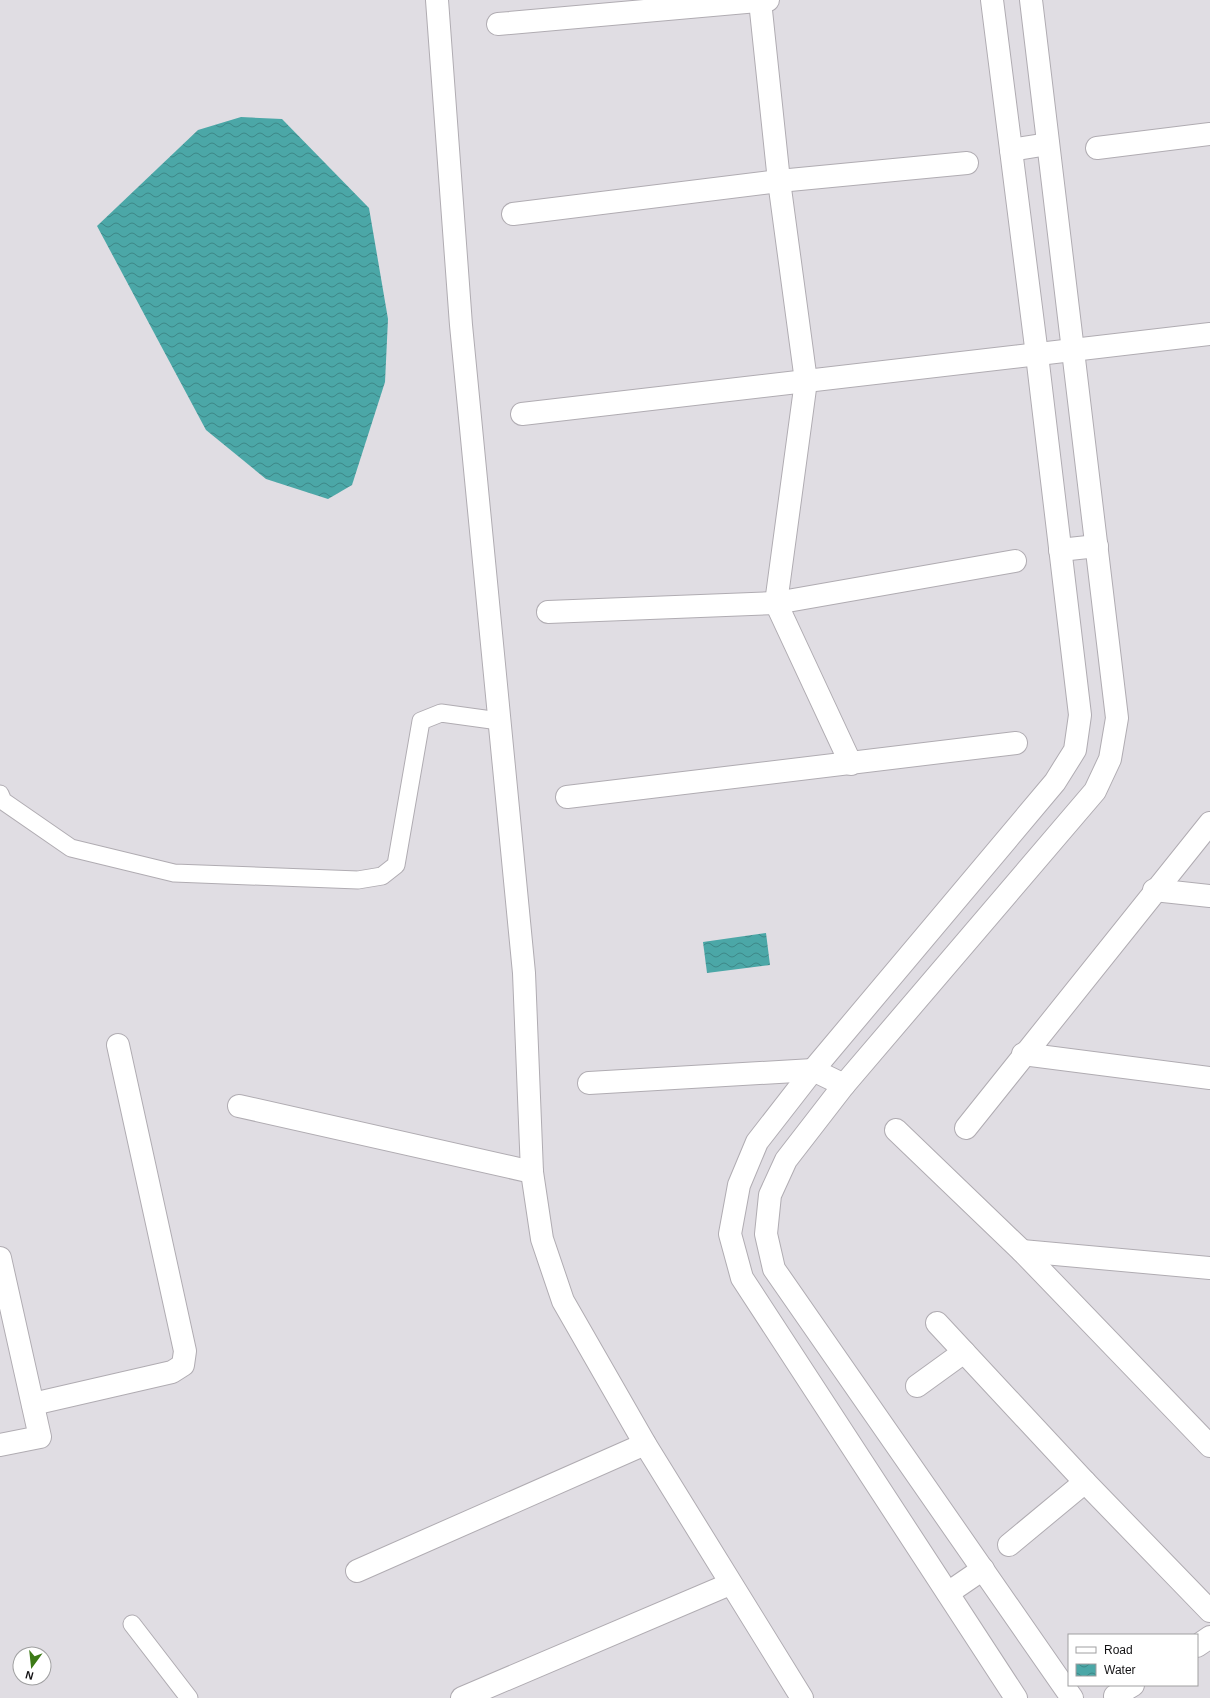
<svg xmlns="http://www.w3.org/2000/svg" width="1210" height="1698" viewBox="0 0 1210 1698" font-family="Helvetica,sans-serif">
<defs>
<pattern id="water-waves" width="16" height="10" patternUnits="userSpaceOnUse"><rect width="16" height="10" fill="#4ba7a7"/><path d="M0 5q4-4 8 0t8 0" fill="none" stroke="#3d8787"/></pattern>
</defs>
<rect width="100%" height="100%" fill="#e0dde3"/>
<g fill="url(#water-waves)">
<path d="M 241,117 L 282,119 L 369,208 L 388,319 L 385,382 L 352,485 L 328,499 L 266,479 L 206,430 L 97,226 L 198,130 Z"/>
<path d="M 766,933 L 770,965 L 707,973 L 703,942 Z"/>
</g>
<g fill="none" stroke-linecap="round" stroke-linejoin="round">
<g stroke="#b0acb2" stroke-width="19">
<g id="service">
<path d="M 0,794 L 3,801 L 71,848 L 174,873 L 358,880 L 382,876 L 396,865 L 421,721 L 441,713 L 499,721"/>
<path d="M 132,1624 L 189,1698"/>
</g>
</g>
<g stroke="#b0acb2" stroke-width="24">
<g id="minor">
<path d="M 437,0 L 461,325 L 524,973 L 532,1172 L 542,1239 L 563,1301 L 645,1444 L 802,1698"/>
<path d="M 992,0 L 1037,355 L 1080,715 L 1075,750 L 1055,782 L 813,1070 L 757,1142 L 739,1185 L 730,1234 L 742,1278 L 1016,1698"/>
<path d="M 1031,0 L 1117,718 L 1110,759 L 1095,791 L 844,1085 L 786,1160 L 770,1195 L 766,1234 L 774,1269 L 1072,1698"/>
<path d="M 760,1 L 779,181 L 806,381 L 776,603 L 851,764"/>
<path d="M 498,24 L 768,0"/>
<path d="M 1097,148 L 1210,134"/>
<path d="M 1011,150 L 1048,144"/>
<path d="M 513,214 L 779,181 L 967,163"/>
<path d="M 522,414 L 1210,334"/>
<path d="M 1060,550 L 1097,546"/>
<path d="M 548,612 L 776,603 L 1015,561"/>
<path d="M 567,797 L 1016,743"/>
<path d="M 1154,890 L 1210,896"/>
<path d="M 1023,1054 L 1210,1078"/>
<path d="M 589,1083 L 813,1070 L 844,1085"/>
<path d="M 239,1106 L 532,1172"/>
<path d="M 966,1128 L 1210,823"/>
<path d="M 896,1130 L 1022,1251 L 1210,1446"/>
<path d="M 1022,1251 L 1210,1268"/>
<path d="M 0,1258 L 40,1437 L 0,1445"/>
<path d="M 937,1323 L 1085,1482 L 1210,1611"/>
<path d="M 917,1386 L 964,1352"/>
<path d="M 33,1404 L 172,1372 L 183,1365 L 185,1351 L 118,1045"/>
<path d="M 1009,1545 L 1085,1482"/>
<path d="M 357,1571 L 645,1444"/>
<path d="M 948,1593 L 983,1569"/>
<path d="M 1197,1646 L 1210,1637"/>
<path d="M 1115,1696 L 1133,1685"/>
<path d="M 462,1698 L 730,1584"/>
</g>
</g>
<use href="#service" stroke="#fff" stroke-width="17"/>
<use href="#minor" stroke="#fff" stroke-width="22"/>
</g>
<rect x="1068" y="1634" width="130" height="52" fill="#ffffff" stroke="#a0a0a1"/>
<rect x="1076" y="1647" width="20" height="6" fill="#ffffff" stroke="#a0a0a1"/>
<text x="1104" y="1654" font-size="12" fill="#121113">Road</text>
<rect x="1076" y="1664" width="20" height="12" fill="url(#water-waves)" stroke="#a0a0a1"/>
<text x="1104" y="1674" font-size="12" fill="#121113">Water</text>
<g transform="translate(32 1666) rotate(195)"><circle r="19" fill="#ffffff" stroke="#a0a0a1"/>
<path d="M0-3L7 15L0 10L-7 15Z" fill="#3c7a16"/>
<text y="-6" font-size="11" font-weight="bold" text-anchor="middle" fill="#121113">N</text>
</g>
</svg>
